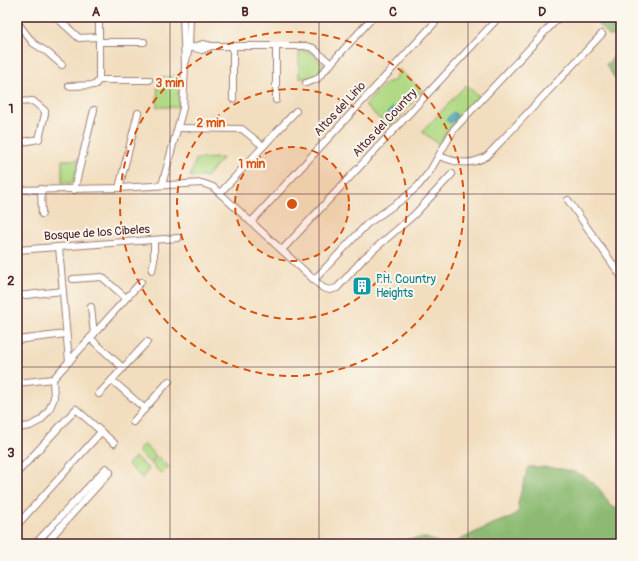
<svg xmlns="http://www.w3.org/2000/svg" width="638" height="561" viewBox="0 0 638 561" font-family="Pangolin,sans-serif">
<rect width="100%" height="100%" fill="#fbf7ec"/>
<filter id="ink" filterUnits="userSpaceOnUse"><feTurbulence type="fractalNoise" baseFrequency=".025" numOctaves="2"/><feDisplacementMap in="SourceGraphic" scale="8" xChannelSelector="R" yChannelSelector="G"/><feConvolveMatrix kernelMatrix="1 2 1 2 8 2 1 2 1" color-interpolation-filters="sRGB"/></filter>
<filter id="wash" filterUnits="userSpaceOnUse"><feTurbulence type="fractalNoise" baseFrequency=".012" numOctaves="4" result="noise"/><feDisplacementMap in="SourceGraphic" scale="16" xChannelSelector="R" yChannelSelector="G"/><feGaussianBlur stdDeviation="0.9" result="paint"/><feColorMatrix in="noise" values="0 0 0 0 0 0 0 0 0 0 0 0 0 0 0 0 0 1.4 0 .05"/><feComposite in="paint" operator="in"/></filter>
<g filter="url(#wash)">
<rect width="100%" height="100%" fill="#f2debf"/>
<g fill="#b0da85" stroke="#7d7c58">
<path d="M 299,50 L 310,52 L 324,65 L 324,67 L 314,78 L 299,78 Z"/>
<path d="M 399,69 L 423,91 L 421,93 L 417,93 L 413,96 L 412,104 L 389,128 L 365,105 L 387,82 L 391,82 L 396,79 Z"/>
<path d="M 179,76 L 179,107 L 157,107 L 158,77 Z"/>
<path d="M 466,85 L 479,96 L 448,130 L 439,144 L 422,132 Z"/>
<path d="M 223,158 L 206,177 L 190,177 L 196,159 Z"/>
<path d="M 62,160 L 79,160 L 73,183 L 62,183 Z"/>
<path d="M 144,444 L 156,456 L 150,463 L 137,451 Z"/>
<path d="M 135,457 L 149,469 L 142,478 L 128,465 Z"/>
<path d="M 158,457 L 169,467 L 162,474 L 151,464 Z"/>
</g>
<g fill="#8cba72" stroke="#6b6c4e">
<path d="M 590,17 L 621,17 L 621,42 L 617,37 L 609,35 Z"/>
<path d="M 621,49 L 621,87 L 606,65 Z"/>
<path d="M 528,467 C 565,467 593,470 610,506 L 621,510 L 621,531 L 618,544 L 452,544 L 492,524 L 511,518 L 519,510 L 518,503 Z"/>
<path d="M 426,538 L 443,544 L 405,544 L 407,539 Z"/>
</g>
<g fill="#4db2cc" stroke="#4c687c">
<path d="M 393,107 L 397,111 L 393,118 L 388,122 L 383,118 Z"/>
<path d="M 453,112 L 457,115 L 455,120 L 450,123 L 446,120 Z"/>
</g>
</g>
<g filter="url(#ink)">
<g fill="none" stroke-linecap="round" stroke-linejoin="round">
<g stroke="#9e7e75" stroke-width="8">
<g id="minor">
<path d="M 56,17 L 79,38 L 98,37"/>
<path d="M 17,22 L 33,43 L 47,52 L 62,65"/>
<path d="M 99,42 L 144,42"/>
<path d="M 233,46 L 233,99"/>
<path d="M 276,46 L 276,100"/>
<path d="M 191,47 L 202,50 L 211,46"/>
<path d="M 194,47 L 203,44 L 211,46 L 305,46 L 313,48 L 331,64"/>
<path d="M 186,61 L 189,47 L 190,17"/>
<path d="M 99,80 L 149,80"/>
<path d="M 306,83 L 317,79 L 373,17"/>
<path d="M 69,86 L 95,85 L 99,80 L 99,17"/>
<path d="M 17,102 L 33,101 L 45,111 L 45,114 L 39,139 L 17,143"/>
<path d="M 178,128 L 242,129 L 263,146"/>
<path d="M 439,156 C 457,163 470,166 487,156 L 602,34"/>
<path d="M 162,185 L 183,108 L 185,66 L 183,17"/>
<path d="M 119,188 L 138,113"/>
<path d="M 41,189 L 42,214"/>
<path d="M 17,190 L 119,188 L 202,183 L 213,187 L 323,288 L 330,290 L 337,288 L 364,258 L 414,215 L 452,174"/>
<path d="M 74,190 L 94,110"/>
<path d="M 220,193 L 296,111"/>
<path d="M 568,200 L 621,276"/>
<path d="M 251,222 L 440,17"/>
<path d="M 59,247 L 69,362"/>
<path d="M 17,250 L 178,238"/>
<path d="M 282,250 L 499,17"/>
<path d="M 152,270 L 154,261 L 154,240"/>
<path d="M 73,279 L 102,277 L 126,298"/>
<path d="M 314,280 L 367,224 L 403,199 L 418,186 L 430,171 L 454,129 L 559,17"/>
<path d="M 17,296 L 63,291"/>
<path d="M 91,307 L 94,334"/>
<path d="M 90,338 L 123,368"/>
<path d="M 17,340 L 66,334"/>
<path d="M 112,380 L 145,409"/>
<path d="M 17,383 L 53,379 L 141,282"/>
<path d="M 99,394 L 147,342"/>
<path d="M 133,422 L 169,381"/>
<path d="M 17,428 L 30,426 L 41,420 L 49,410 L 54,398 L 53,379"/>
<path d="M 17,473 L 76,409 L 114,443"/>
<path d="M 17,525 L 101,432"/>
<path d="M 35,544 L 106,468 L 110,472 L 45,544"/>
</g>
</g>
<use href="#minor" stroke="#fff" stroke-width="6"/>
</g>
</g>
<path fill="none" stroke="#4a1f2b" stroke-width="1" stroke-opacity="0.55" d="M 170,17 L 170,544M 319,17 L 319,544M 468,17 L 468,544M 17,194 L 621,194M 17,367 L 621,367"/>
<circle cx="292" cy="204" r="57" fill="#d8530f" fill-opacity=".12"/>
<g fill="none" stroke="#d8530f" stroke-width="2" stroke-dasharray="7 5">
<circle cx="292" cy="204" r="57"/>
<circle cx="292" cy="204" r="115"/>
<circle cx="292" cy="204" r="172"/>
</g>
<defs>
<g id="building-square" transform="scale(1)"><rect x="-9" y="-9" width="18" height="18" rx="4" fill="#0f9aa8" stroke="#fbf7ec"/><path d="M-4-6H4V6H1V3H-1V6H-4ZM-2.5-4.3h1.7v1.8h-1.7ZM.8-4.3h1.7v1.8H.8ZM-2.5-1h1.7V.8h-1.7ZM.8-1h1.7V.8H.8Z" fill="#fff"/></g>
</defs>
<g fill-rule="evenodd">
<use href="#building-square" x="362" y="286"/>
</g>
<g text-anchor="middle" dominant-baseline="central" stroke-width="4" stroke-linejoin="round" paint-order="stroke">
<g font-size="12" fill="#4a1f2b" stroke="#fbf7ec">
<text transform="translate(340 109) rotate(-47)">Altos del Lirio</text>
<text transform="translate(385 123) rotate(-47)">Altos del Country</text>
<text transform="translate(97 233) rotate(-4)">Bosque de los Cibeles</text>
</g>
<g font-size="12" fill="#0d838f" stroke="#fbf7ec" text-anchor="start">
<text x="376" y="279">P.H. Country<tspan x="376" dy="14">Heights</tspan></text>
</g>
</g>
<circle cx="292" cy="204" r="6" fill="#d8530f" stroke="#fbf7ec" stroke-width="2"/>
<g font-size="12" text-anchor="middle" font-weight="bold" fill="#d8530f" stroke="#fbf7ec" stroke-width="4" stroke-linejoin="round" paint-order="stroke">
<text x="170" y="87">3 min</text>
<text x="211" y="127">2 min</text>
<text x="252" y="168">1 min</text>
</g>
<rect width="638" height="561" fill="none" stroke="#fbf7ec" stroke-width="44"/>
<rect x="22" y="22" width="594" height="517" fill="none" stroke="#4a1f2b" stroke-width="1.5"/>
<g font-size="13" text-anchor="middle" font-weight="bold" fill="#4a1f2b">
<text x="96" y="16">A</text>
<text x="245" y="16">B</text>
<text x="393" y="16">C</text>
<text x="542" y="16">D</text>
<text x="11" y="113">1</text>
<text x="11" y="285">2</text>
<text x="11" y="457">3</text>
</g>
</svg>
